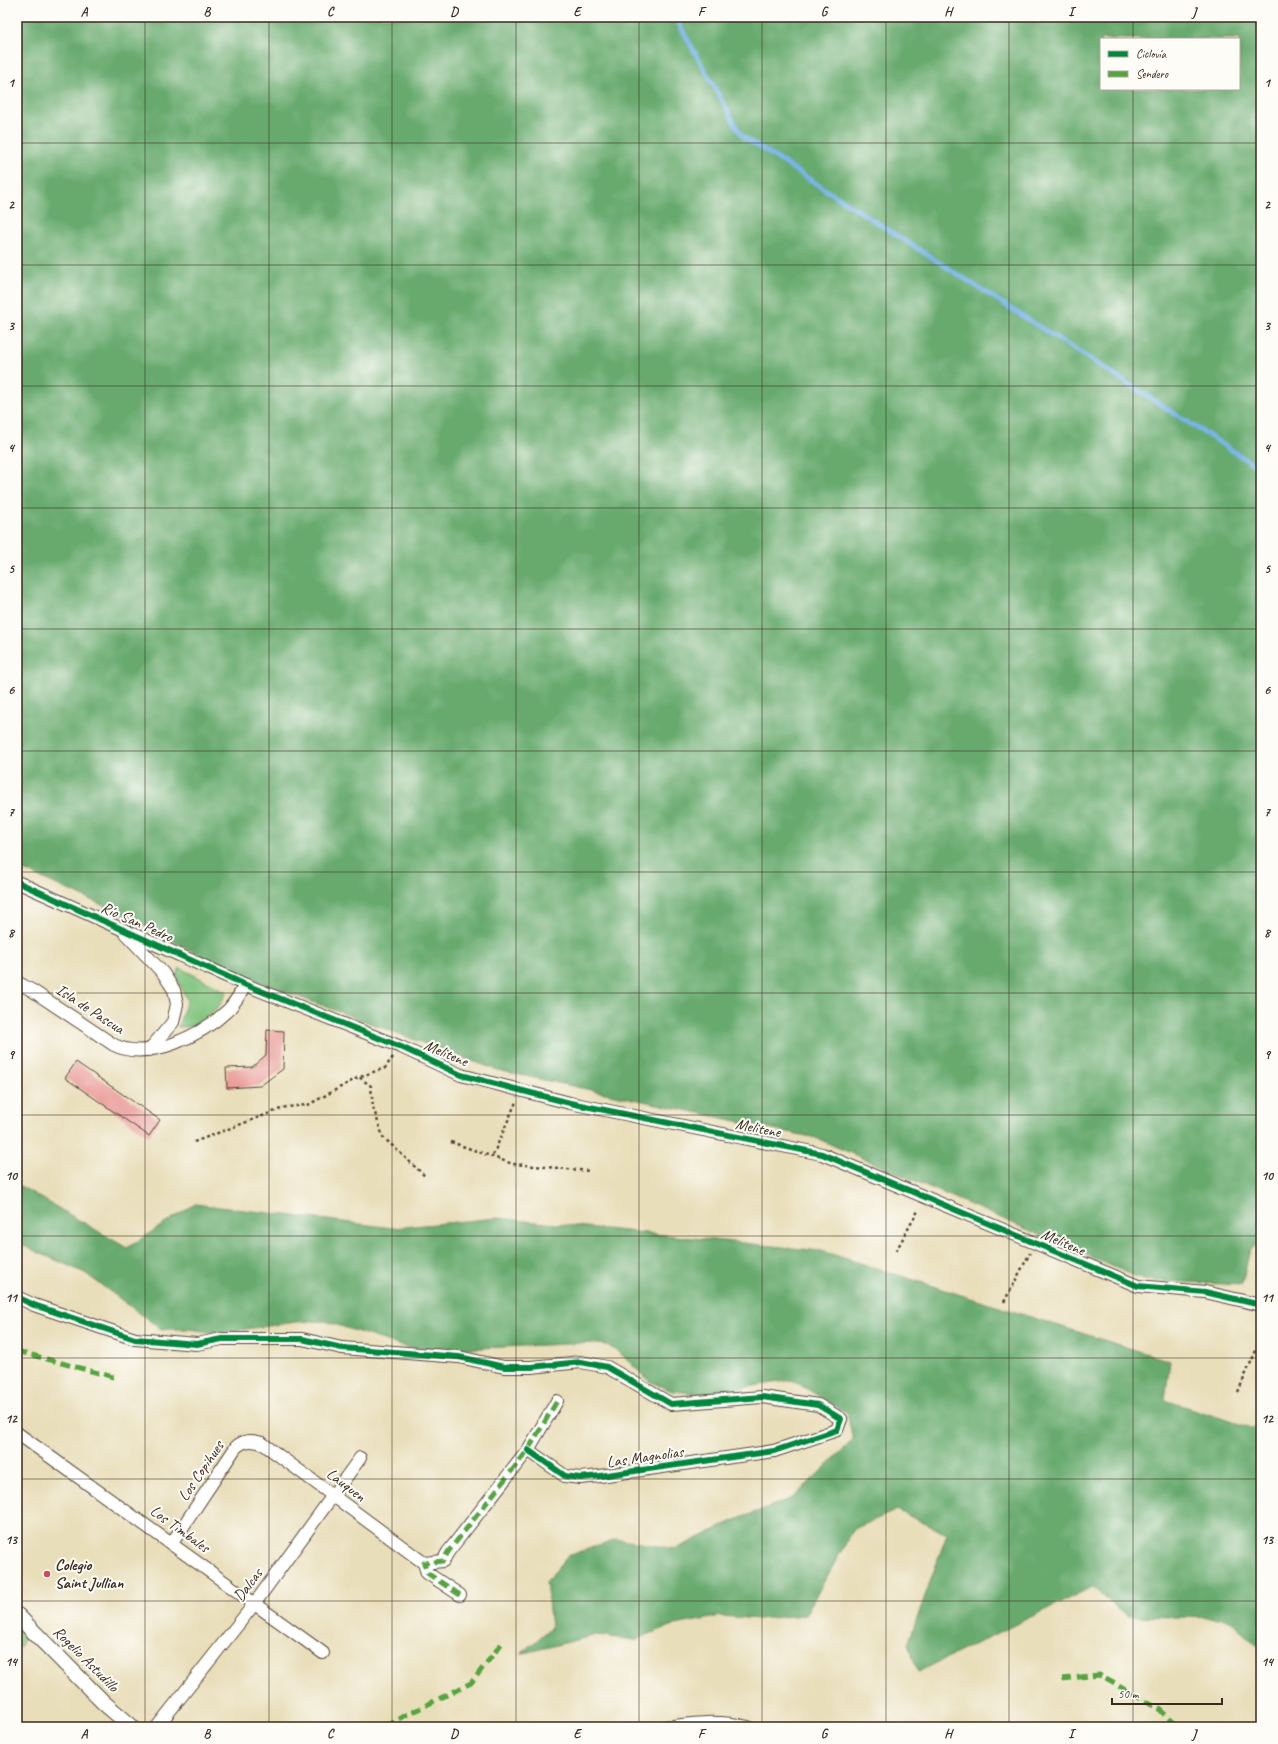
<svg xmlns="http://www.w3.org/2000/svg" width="1278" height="1744" viewBox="0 0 1278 1744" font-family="Caveat,sans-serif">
<rect width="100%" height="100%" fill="#fdfcf7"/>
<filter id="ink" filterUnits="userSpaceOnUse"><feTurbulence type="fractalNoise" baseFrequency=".025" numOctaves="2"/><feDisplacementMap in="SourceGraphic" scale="8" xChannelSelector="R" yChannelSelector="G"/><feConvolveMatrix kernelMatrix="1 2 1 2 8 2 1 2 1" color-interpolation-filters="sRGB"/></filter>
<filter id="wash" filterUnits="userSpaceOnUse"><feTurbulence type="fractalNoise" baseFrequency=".012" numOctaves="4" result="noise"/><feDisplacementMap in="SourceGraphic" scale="16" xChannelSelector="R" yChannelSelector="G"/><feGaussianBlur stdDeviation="0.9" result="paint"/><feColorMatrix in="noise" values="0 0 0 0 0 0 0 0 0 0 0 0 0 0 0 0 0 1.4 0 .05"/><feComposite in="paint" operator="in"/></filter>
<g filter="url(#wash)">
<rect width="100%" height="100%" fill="#e9deba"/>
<g fill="#81c57f" stroke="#5e784e">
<path d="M 180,968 L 227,992 L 220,1005 L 196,1026 L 178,1027 L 187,1000 L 176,975 Z"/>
<path d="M 17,1620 L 30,1631 L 19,1648 L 17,1647 Z"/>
</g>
<g fill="#68aa6e" stroke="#526a46" fill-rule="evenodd">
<path d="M 17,17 L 1261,17 L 1261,1243 L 1250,1249 L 1242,1285 L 1144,1280 L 816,1138 L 497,1070 L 234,973 L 122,914 L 17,867 ZM 1101,39 L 1239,39 L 1239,89 L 1101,89 Z"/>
<path d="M 17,1184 L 127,1248 L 195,1204 L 393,1228 L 497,1218 L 822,1251 L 1170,1361 L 1165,1400 L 1261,1431 L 1261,1649 L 1226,1618 L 1127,1616 L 1092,1587 L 918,1672 L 908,1644 L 947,1534 L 897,1510 L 854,1529 L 805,1615 L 758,1619 L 722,1616 L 670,1626 L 634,1640 L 596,1635 L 521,1654 L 551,1628 L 546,1582 L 568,1556 L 616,1539 L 676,1549 L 735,1520 L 793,1498 L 853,1440 L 847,1413 L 792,1380 L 704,1394 L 672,1391 L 649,1381 L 621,1354 L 607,1345 L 587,1343 L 482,1348 L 408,1348 L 325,1321 L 296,1322 L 218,1333 L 188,1329 L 161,1329 L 85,1273 L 17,1243 Z"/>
</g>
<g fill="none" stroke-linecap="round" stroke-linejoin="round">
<path stroke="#7cb5ec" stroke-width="4.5" d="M 675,17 L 742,136 L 1261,469"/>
</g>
<g id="blocks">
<g fill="#ea9c9a">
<path d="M 267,1030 L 284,1031 L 283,1069 L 260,1086 L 227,1088 L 226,1068 L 252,1067 L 266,1055 Z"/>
<path d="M 76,1062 L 160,1120 L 149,1136 L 65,1078 Z"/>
</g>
</g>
</g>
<g filter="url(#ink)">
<use href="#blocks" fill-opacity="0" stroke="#554535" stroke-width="1"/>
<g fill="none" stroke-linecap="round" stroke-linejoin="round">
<g stroke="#554535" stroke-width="14">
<g id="minor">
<path d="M 17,882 L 246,985 L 401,1047 L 461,1075 L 570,1103 L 822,1154 L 1138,1286 L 1205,1292 L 1261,1305"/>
<path d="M 125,933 L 163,973 L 174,990 L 177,1004 L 173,1022 L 149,1050"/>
<path d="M 17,982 L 33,991 L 114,1045 C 149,1062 202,1035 228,1010 C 235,1003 240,993 246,985"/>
<path d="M 17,1297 L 34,1305 L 135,1339 L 197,1344 L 222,1339 L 302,1339 L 342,1348 L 459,1357 L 504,1367 L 531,1367 L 581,1362 L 607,1367 L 671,1404 L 762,1397 L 818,1405 L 841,1419 L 837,1430 L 774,1451 L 600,1476 L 580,1478 L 565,1476 L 528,1450"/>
<path d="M 17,1433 L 323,1653"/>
<path d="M 172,1543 L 236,1447 C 244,1440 251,1440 262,1443 L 424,1563"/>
<path d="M 424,1563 L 443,1561 L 448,1552 L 528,1450 L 557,1401"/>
<path d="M 424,1563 L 427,1573 L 460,1595"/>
<path d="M 157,1727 L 255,1603 L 360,1458"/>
<path d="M 665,1727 C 695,1723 718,1720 748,1727"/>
</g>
</g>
<g stroke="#554535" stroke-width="17">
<path id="tertiary" d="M 17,1615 L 104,1703 L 132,1727"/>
</g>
<g stroke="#554535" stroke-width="2.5" stroke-dasharray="3 3" stroke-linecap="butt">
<path d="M 393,1057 L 385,1068 L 359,1077 L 371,1086 L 373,1107 L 383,1137 L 426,1177"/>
<path d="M 194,1142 L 286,1107 L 308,1105 L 359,1077"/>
<path d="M 451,1142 L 513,1164 L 590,1171"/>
<path d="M 493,1155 L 516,1102"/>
<path d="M 896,1251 L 919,1209"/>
<path d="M 1004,1302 L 1030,1253"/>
<path d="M 1238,1392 L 1261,1339"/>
</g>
<use href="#minor" stroke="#fff" stroke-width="12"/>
<use href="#tertiary" stroke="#fff" stroke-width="15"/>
<g stroke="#54a441" stroke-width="5" stroke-dasharray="10 5" stroke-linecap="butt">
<path d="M 17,1351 L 117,1378"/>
<path d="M 460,1595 L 427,1573 L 424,1563 L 443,1561 L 448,1552 L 528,1450 L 557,1401"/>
<path d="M 1062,1679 L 1099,1675 L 1159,1709 L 1179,1727"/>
<path d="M 387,1727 L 388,1724 L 471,1683 L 502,1643"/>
</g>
<g stroke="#fdfcf7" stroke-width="8">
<g id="cycleway">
<path d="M 17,882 L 246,985 L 401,1047 L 461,1075 L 570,1103 L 822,1154 L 1138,1286 L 1205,1292 L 1261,1305"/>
<path d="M 17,1297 L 34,1305 L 135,1339 L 197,1344 L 222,1339 L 302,1339 L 342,1348 L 459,1357 L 504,1367 L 531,1367 L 581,1362 L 607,1367 L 671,1404 L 762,1397 L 818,1405 L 841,1419 L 837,1430 L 774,1451 L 600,1476 L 580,1478 L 565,1476 L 528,1450"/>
</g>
</g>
<use href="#cycleway" stroke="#00873e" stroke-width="6"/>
</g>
</g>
<path fill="none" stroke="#3b2a1e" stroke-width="1" stroke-opacity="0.55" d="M 145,17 L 145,1727M 269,17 L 269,1727M 392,17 L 392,1727M 516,17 L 516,1727M 639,17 L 639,1727M 762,17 L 762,1727M 886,17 L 886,1727M 1009,17 L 1009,1727M 1133,17 L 1133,39M 1133,89 L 1133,1727M 17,143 L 1261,143M 17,265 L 1261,265M 17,386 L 1261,386M 17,508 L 1261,508M 17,629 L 1261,629M 17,751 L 1261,751M 17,872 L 1261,872M 17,993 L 1261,993M 17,1115 L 1261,1115M 17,1236 L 1261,1236M 17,1358 L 1261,1358M 17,1479 L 1261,1479M 17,1601 L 1261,1601"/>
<circle fill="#d1495b" stroke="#fdfcf7" stroke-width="1.5" cx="47" cy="1574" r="4"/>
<g text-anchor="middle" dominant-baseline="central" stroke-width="4" stroke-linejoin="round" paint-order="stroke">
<g font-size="16" fill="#3b2a1e" stroke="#fdfcf7">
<text transform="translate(137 922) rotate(24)">Río San Pedro</text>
<text transform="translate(90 1009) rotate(33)">Isla de Pascua</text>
<text transform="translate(446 1053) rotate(23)">Melitene</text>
<text transform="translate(758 1128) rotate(11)">Melitene</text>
<text transform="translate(1063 1242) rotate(23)">Melitene</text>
<text transform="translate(645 1457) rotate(-8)">Las Magnolias</text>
<text transform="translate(201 1471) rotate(-56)">Los Copihues</text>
<text transform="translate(346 1485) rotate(37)">Lauquen</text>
<text transform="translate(180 1529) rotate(36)">Los Timbales</text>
<text transform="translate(248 1585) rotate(-53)">Dalcas</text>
<text transform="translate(86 1659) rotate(45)">Rogelio Astudillo</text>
</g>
<g font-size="16" font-weight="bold" fill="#3b2a1e" stroke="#fdfcf7" text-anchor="start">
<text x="55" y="1565">Colegio<tspan x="55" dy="18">Saint Jullian</tspan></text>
</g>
</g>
<rect width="1278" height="1744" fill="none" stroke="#fdfcf7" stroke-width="44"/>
<rect x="1100" y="38" width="140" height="52" fill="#fdfcf7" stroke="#afa8a0"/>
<rect x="1108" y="51" width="20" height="6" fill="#00873e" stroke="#afa8a0"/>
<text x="1136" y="58" font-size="12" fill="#3b2a1e">Ciclovía</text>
<rect x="1108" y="71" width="20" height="6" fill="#54a441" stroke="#afa8a0"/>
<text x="1136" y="78" font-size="12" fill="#3b2a1e">Sendero</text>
<path d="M1112 1698v6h110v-6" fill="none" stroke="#3b2a1e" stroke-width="2"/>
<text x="1118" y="1698" font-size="12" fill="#3b2a1e" stroke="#fdfcf7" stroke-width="3" paint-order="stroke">50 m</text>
<rect x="22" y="22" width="1234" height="1700" fill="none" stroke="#3b2a1e" stroke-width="1.5"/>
<g font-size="13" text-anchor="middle" font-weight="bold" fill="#3b2a1e">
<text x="84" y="16">A</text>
<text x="207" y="16">B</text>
<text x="330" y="16">C</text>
<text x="454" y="16">D</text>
<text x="577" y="16">E</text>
<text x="701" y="16">F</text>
<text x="824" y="16">G</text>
<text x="948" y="16">H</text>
<text x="1071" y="16">I</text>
<text x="1194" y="16">J</text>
<text x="11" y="87">1</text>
<text x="1267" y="87">1</text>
<text x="11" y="209">2</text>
<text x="1267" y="209">2</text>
<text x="11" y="330">3</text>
<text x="1267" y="330">3</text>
<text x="11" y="452">4</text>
<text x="1267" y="452">4</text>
<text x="11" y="573">5</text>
<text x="1267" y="573">5</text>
<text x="11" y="694">6</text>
<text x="1267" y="694">6</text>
<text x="11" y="816">7</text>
<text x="1267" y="816">7</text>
<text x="11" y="937">8</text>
<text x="1267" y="937">8</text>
<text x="11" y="1059">9</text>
<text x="1267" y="1059">9</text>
<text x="11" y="1180">10</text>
<text x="1267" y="1180">10</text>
<text x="11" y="1302">11</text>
<text x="1267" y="1302">11</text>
<text x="11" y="1423">12</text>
<text x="1267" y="1423">12</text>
<text x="11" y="1544">13</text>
<text x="1267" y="1544">13</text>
<text x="11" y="1666">14</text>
<text x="1267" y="1666">14</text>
<text x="84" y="1738">A</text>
<text x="207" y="1738">B</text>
<text x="330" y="1738">C</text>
<text x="454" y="1738">D</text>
<text x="577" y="1738">E</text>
<text x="701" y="1738">F</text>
<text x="824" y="1738">G</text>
<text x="948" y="1738">H</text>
<text x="1071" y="1738">I</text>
<text x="1194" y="1738">J</text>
</g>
</svg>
